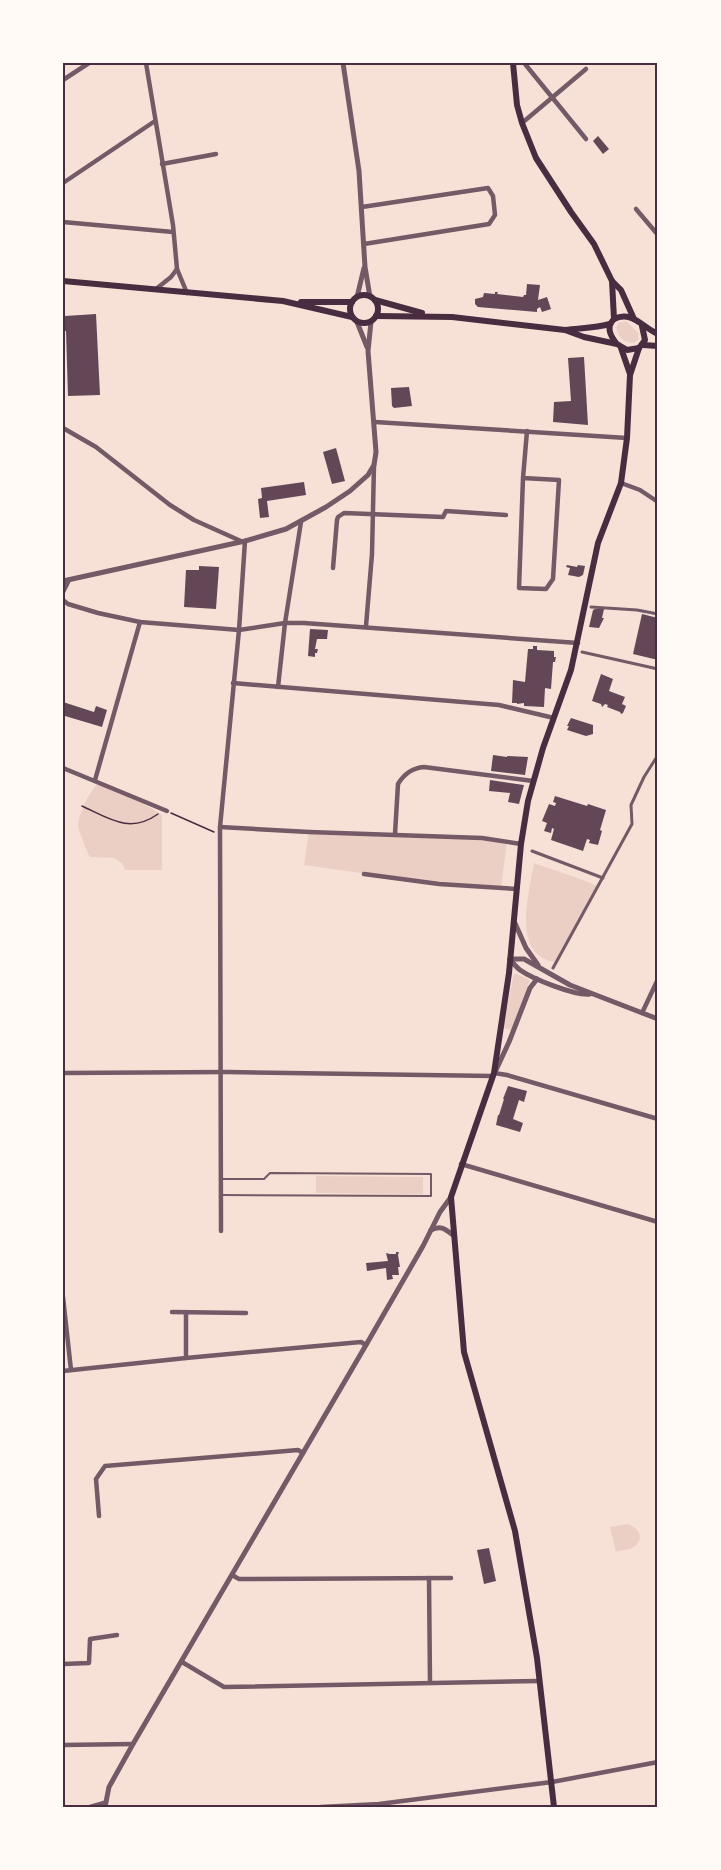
<svg xmlns="http://www.w3.org/2000/svg" width="721" height="1870" viewBox="0 0 721 1870" font-family="Signika,sans-serif">
<rect width="100%" height="100%" fill="#f7e1d7"/>
<g fill="#ebcfc5">
<path d="M 626,321 L 638,333 L 638,340 L 633,343 C 623,343 613,333 618,323 Z"/>
<path d="M 98,784 L 142,803 L 162,815 L 162,870 L 125,870 L 122,863 L 114,858 L 90,857 C 88,854 78,829 78,826 C 78,816 90,789 98,784 Z"/>
<path d="M 309,832 L 395,834 L 507,842 L 501,888 L 439,884 L 304,865 Z"/>
<path d="M 534,863 L 583,880 L 597,886 L 555,962 C 511,955 529,894 534,863 Z"/>
<path d="M 514,973 L 530,980 L 511,1030 L 503,1028 Z"/>
<path d="M 316,1176 L 423,1177 L 423,1194 L 316,1193 Z"/>
<path d="M 627,1524 C 637,1526 646,1538 635,1546 C 630,1550 622,1550 616,1552 L 610,1527 Z"/>
</g>
<g fill="#644757">
<path d="M 598,136 L 609,149 L 603,154 L 593,141 Z"/>
<path d="M 527,284 L 540,285 L 538,300 L 547,297 L 551,309 L 542,312 L 540,307 L 537,309 L 537,312 L 478,307 L 475,304 L 475,299 L 483,297 L 484,293 L 495,294 L 495,292 L 498,292 L 497,294 L 523,297 L 524,295 L 526,295 Z"/>
<path d="M 96,314 L 100,395 L 68,396 L 66,331 L 63,331 L 63,318 L 65,318 L 65,316 Z"/>
<path d="M 584,357 L 588,425 L 553,422 L 554,402 L 571,401 L 568,358 Z"/>
<path d="M 409,387 L 412,406 L 394,408 L 392,406 L 391,388 Z"/>
<path d="M 336,448 L 345,481 L 332,484 L 323,452 Z"/>
<path d="M 304,482 L 306,495 L 267,501 L 269,517 L 260,518 L 258,499 L 262,498 L 261,488 Z"/>
<path d="M 567,565 L 577,567 L 578,565 L 585,566 L 583,575 L 579,577 L 568,575 L 570,568 L 566,567 Z"/>
<path d="M 199,566 L 219,567 L 216,609 L 184,607 L 186,570 L 199,570 Z"/>
<path d="M 595,609 L 604,609 L 602,618 L 604,618 L 599,628 L 589,627 L 593,610 Z"/>
<path d="M 642,614 L 658,618 L 658,660 L 633,654 Z"/>
<path d="M 310,629 L 328,630 L 327,639 L 317,639 L 315,649 L 318,649 L 317,653 L 315,653 L 315,657 L 308,656 Z"/>
<path d="M 533,646 L 537,646 L 537,650 L 554,651 L 554,657 L 556,657 L 555,662 L 553,662 L 551,689 L 545,688 L 544,707 L 524,706 L 524,703 L 517,704 L 517,703 L 512,703 L 513,680 L 525,682 L 528,649 L 533,649 Z"/>
<path d="M 601,674 L 613,679 L 609,691 L 625,697 L 622,704 L 626,706 L 623,713 L 621,714 L 620,712 L 607,707 L 608,705 L 605,704 L 602,707 L 601,704 L 592,701 Z"/>
<path d="M 63,702 L 94,712 L 96,706 L 107,710 L 102,727 L 65,716 L 63,722 Z"/>
<path d="M 571,718 L 593,725 L 593,734 L 586,736 L 567,730 L 569,726 L 567,726 Z"/>
<path d="M 493,755 L 507,757 L 507,756 L 528,757 L 525,775 L 491,771 Z"/>
<path d="M 490,780 L 524,785 L 519,804 L 508,802 L 510,793 L 489,791 Z"/>
<path d="M 555,796 L 587,806 L 588,804 L 606,810 L 600,830 L 602,831 L 598,845 L 589,843 L 590,840 L 587,839 L 583,851 L 551,840 L 554,829 L 552,828 L 551,833 L 544,831 L 547,823 L 542,821 L 549,804 L 555,806 L 556,803 L 553,802 Z"/>
<path d="M 508,1086 L 527,1091 L 524,1102 L 519,1100 L 513,1119 L 523,1123 L 520,1132 L 496,1125 L 498,1115 L 499,1115 L 504,1099 L 503,1099 Z"/>
<path d="M 396,1252 L 399,1252 L 398,1255 L 400,1267 L 398,1267 L 399,1275 L 392,1275 L 393,1279 L 387,1280 L 386,1268 L 367,1271 L 366,1263 L 388,1261 L 386,1253 L 390,1254 L 396,1254 Z"/>
<path d="M 489,1548 L 496,1581 L 484,1584 L 477,1550 Z"/>
</g>
<g fill="none" stroke-linecap="round" stroke-linejoin="round">
<g stroke="#4a2c40" stroke-width="1.5">
<path d="M 82,806 C 110,819 130,834 158,814"/>
<path d="M 171,813 L 214,832"/>
</g>
<path stroke="#755966" stroke-width="2" d="M 221,1195 L 431,1196 L 431,1174 L 270,1173 L 264,1179 L 222,1179"/>
<g stroke="#755966" stroke-width="3">
<path d="M 591,607 L 637,610 L 658,614"/>
<path d="M 582,652 L 658,669"/>
<path d="M 532,851 L 603,878"/>
<path d="M 553,968 L 632,824 L 631,805 L 644,777 L 658,755"/>
</g>
<g stroke="#755966" stroke-width="4.5">
<path d="M 146,63 L 173,225 L 177,269 L 187,293"/>
<path d="M 525,64 L 586,139"/>
<path d="M 63,80 L 89,63"/>
<path d="M 522,123 L 586,69"/>
<path d="M 162,164 L 216,154"/>
<path d="M 63,183 L 155,121"/>
<path d="M 362,207 L 488,188 L 493,196 L 495,215 L 489,224 L 364,244"/>
<path d="M 636,209 L 658,235"/>
<path d="M 63,222 L 173,232"/>
<path d="M 156,289 L 171,277 L 177,269"/>
<path d="M 375,422 L 627,438"/>
<path d="M 63,428 L 96,447 L 170,505 L 194,520 L 243,542"/>
<path d="M 523,478 L 559,480 L 553,579 L 546,589 L 519,588 L 523,478 L 527,431"/>
<path d="M 621,483 L 640,490 L 658,502"/>
<path d="M 333,568 L 337,520 L 338,517 L 344,513 L 443,517 L 446,511 L 506,515"/>
<path d="M 63,592 L 69,580"/>
<path d="M 63,600 L 68,604 L 98,613 L 140,622 L 239,630 L 285,623 L 304,623 L 578,643"/>
<path d="M 366,626 L 372,554 L 374,465"/>
<path d="M 233,683 L 499,705 L 554,718"/>
<path d="M 278,687 L 285,623 L 301,522"/>
<path d="M 63,768 L 167,811"/>
<path d="M 95,780 L 140,622"/>
<path d="M 220,827 L 309,832 L 482,838 L 521,844"/>
<path d="M 395,834 L 398,784 C 404,774 412,768 424,767 L 533,781"/>
<path d="M 364,874 L 439,884 L 517,889"/>
<path d="M 642,1013 L 658,979"/>
<path d="M 63,1073 L 227,1072 L 493,1076"/>
<path d="M 494,1073 L 507,1075 L 658,1119"/>
<path d="M 461,1164 L 658,1222"/>
<path d="M 221,1231 L 220,827 L 239,630 L 245,541"/>
<path d="M 63,1297 L 71,1370"/>
<path d="M 172,1312 L 246,1313"/>
<path d="M 186,1358 L 186,1312"/>
<path d="M 63,1371 L 186,1358 L 361,1342 L 366,1345"/>
<path d="M 99,1516 L 96,1479 L 105,1466 L 298,1450 L 303,1453"/>
<path d="M 232,1575 L 239,1579 L 451,1578"/>
<path d="M 429,1578 L 430,1683"/>
<path d="M 182,1662 L 224,1687 L 539,1681"/>
<path d="M 63,1664 L 89,1663 L 90,1639 L 117,1635"/>
<path d="M 63,1745 L 133,1744"/>
<path d="M 90,1807 L 104,1803"/>
<path d="M 321,1807 L 379,1804 L 552,1782 L 658,1762"/>
</g>
<g stroke="#755966" stroke-width="5">
<path d="M 343,63 L 359,171 L 365,267 L 370,297"/>
<path d="M 357,297 L 364,268"/>
<path d="M 357,322 L 367,347"/>
<path d="M 63,581 L 245,541 L 286,529 L 326,507 L 350,491 L 368,475 L 374,465 L 376,452 L 368,351 L 371,322"/>
<path d="M 514,921 L 526,948 L 538,965"/>
<path d="M 510,959 L 524,959 L 570,985 L 658,1019"/>
<path d="M 510,959 C 513,963 516,967 520,970 C 533,979 575,996 590,994"/>
<path d="M 496,1070 L 509,1042 L 530,988 L 537,979"/>
<path d="M 431,1230 C 441,1225 445,1229 453,1235"/>
<path d="M 105,1807 L 109,1787 L 133,1744 L 366,1345 L 423,1246 L 440,1212 L 451,1197"/>
</g>
<g stroke="#4a2c40" stroke-width="6">
<path d="M 513,63 L 517,105 L 522,123 L 536,158 L 571,212 L 594,244 L 612,281 L 621,290 L 634,319"/>
<path d="M 63,281 L 283,301 L 352,317"/>
<path d="M 612,281 L 614,319 C 606,327 610,335 616,343"/>
<circle cx="364" cy="309" r="14"/>
<path d="M 375,300 L 422,313"/>
<path d="M 301,302 L 352,302"/>
<path d="M 376,316 L 452,317 L 565,330 C 580,328 595,328 610,324"/>
<path d="M 614,319 C 632,310 643,328 658,334"/>
<path d="M 565,330 L 584,337 L 617,344 L 627,350 L 639,348"/>
<path d="M 643,345 L 658,346"/>
<path d="M 621,348 L 630,374"/>
<path d="M 554,1807 L 537,1658 L 515,1531 L 464,1352 L 451,1197 L 494,1073 L 509,973 L 521,844 L 528,801 L 543,748 L 571,670 L 598,543 L 621,483 L 627,438 L 630,375 L 639,348 L 645,340 L 642,326"/>
</g>
</g>
<rect width="721" height="1870" fill="none" stroke="#fffaf5" stroke-width="129"/>
<rect x="64" y="64" width="592" height="1742" fill="none" stroke="#4a2c40" stroke-width="2"/>
</svg>
